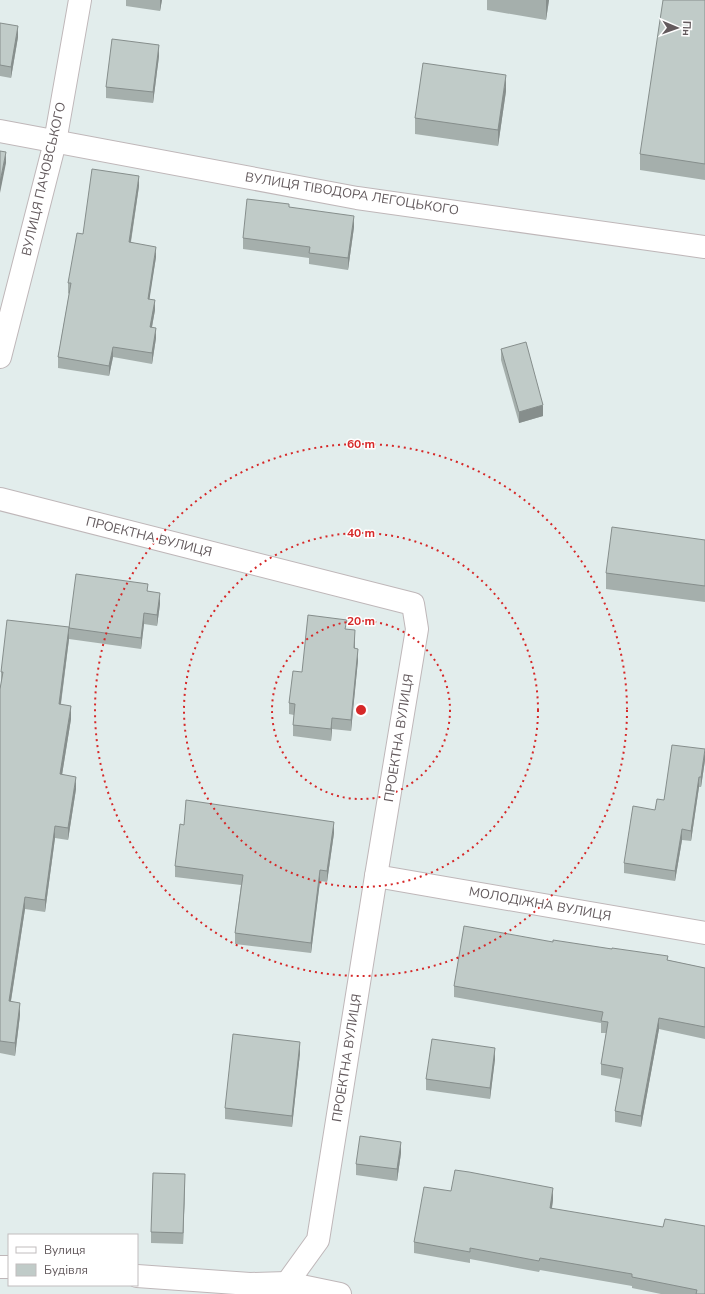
<svg xmlns="http://www.w3.org/2000/svg" width="705" height="1294" viewBox="0 0 705 1294" font-family="'Nunito Sans',sans-serif">
<rect width="100%" height="100%" fill="#e2edec"/>
<g fill="none" stroke-linecap="round" stroke-linejoin="round">
<g stroke="#bfb7b9" stroke-width="24">
<g id="minor">
<path d="M 0,131 L 357,198 L 705,247"/>
<path d="M 0,357 L 55,142 L 80,0"/>
<path d="M 0,499 L 413,604 L 417,629 L 376,876 L 318,1240 L 287,1283"/>
<path d="M 376,876 L 705,933"/>
<path d="M 0,1267 L 9,1267"/>
<path d="M 137,1276 L 250,1284 L 253,1294"/>
<path d="M 250,1284 L 287,1283 L 340,1294"/>
</g>
</g>
<use href="#minor" stroke="#fff" stroke-width="22"/>
</g>
<g fill="#a5afac">
<path d="M 126,0 L 162,0 L 160,11 L 126,6 Z"/>
<path d="M 487,0 L 549,0 L 546,20 L 487,10 Z"/>
<path d="M 705,0 L 705,180 L 640,170 L 640,154 Z"/>
<path d="M 0,23 L 18,37 L 11,78 L 0,76 Z"/>
<path d="M 159,56 L 153,103 L 106,98 L 106,87 Z"/>
<path d="M 506,91 L 498,146 L 415,134 L 415,118 Z"/>
<path d="M 139,186 L 131,242 L 156,257 L 149,299 L 155,310 L 152,327 L 156,338 L 152,364 L 113,357 L 109,376 L 58,368 L 58,357 L 69,294 L 68,293 L 68,283 L 83,234 Z"/>
<path d="M 289,207 L 354,227 L 348,270 L 309,264 L 309,258 L 243,249 L 243,238 Z"/>
<path d="M 501,349 L 543,416 L 519,423 L 501,360 Z"/>
<path d="M 705,540 L 705,602 L 606,589 L 606,573 Z"/>
<path d="M 148,591 L 160,604 L 157,626 L 144,624 L 141,649 L 69,639 L 61,704 L 71,719 L 62,775 L 76,789 L 68,840 L 55,838 L 45,912 L 25,909 L 11,1001 L 20,1015 L 15,1056 L 0,1053 L 0,689 L 1,684 L 1,672 L 69,627 Z"/>
<path d="M 347,629 L 355,642 L 355,648 L 358,660 L 351,731 L 332,729 L 331,741 L 293,736 L 293,725 L 294,715 L 289,714 L 289,703 L 302,672 Z"/>
<path d="M 705,760 L 701,787 L 699,787 L 691,841 L 682,840 L 675,881 L 624,873 L 624,863 L 655,810 Z"/>
<path d="M 334,833 L 327,882 L 320,881 L 311,953 L 235,944 L 235,933 L 241,885 L 175,877 L 175,866 Z"/>
<path d="M 553,942 L 668,960 L 705,968 L 705,1039 L 659,1029 L 641,1127 L 615,1122 L 615,1111 L 621,1079 L 601,1075 L 601,1064 L 606,1033 L 601,1033 L 601,1023 L 454,997 L 454,986 Z"/>
<path d="M 300,1053 L 292,1127 L 225,1119 L 225,1108 Z"/>
<path d="M 495,1059 L 490,1099 L 426,1090 L 426,1079 Z"/>
<path d="M 401,1153 L 397,1181 L 356,1175 L 356,1164 Z"/>
<path d="M 185,1185 L 183,1244 L 151,1243 L 151,1232 Z"/>
<path d="M 451,1191 L 553,1200 L 552,1208 L 705,1294 L 661,1294 L 632,1288 L 632,1286 L 540,1270 L 539,1272 L 470,1259 L 470,1263 L 414,1253 L 414,1242 Z"/>
</g>
<g fill="#868e8c">
<path d="M 160,0 L 162,0 L 160,11 Z"/>
<path d="M 546,0 L 549,0 L 546,20 Z"/>
<path d="M 18,26 L 18,37 L 11,78 L 11,67 Z"/>
<path d="M 159,45 L 159,56 L 153,103 L 153,92 Z"/>
<path d="M 506,75 L 506,91 L 498,146 L 498,130 Z"/>
<path d="M 6,152 L 6,163 L 0,193 L 0,182 Z"/>
<path d="M 139,176 L 139,186 L 129,253 L 129,242 Z"/>
<path d="M 354,216 L 354,227 L 348,270 L 348,258 Z"/>
<path d="M 156,247 L 156,257 L 148,309 L 148,299 Z"/>
<path d="M 155,300 L 155,310 L 150,337 L 150,327 Z"/>
<path d="M 156,328 L 156,338 L 152,364 L 152,353 Z"/>
<path d="M 113,347 L 113,357 L 109,376 L 109,366 Z"/>
<path d="M 543,405 L 543,416 L 519,423 L 519,412 Z"/>
<path d="M 160,593 L 160,604 L 157,626 L 157,615 Z"/>
<path d="M 144,613 L 144,624 L 141,649 L 141,638 Z"/>
<path d="M 69,627 L 69,639 L 59,717 L 59,704 Z"/>
<path d="M 355,630 L 355,642 L 354,660 L 354,648 Z"/>
<path d="M 358,649 L 358,660 L 351,731 L 351,720 Z"/>
<path d="M 71,706 L 71,719 L 60,787 L 60,774 Z"/>
<path d="M 332,718 L 332,729 L 331,741 L 331,729 Z"/>
<path d="M 705,749 L 705,760 L 701,787 L 701,777 Z"/>
<path d="M 76,777 L 76,789 L 68,840 L 68,828 Z"/>
<path d="M 699,777 L 699,787 L 691,841 L 691,831 Z"/>
<path d="M 334,822 L 334,833 L 327,882 L 327,871 Z"/>
<path d="M 55,826 L 55,838 L 45,912 L 45,900 Z"/>
<path d="M 682,829 L 682,840 L 675,881 L 675,871 Z"/>
<path d="M 320,870 L 320,881 L 311,953 L 311,943 Z"/>
<path d="M 25,897 L 25,909 L 9,1013 L 9,1001 Z"/>
<path d="M 20,1003 L 20,1015 L 15,1056 L 15,1043 Z"/>
<path d="M 659,1018 L 659,1029 L 641,1127 L 641,1116 Z"/>
<path d="M 300,1042 L 300,1053 L 292,1127 L 292,1116 Z"/>
<path d="M 495,1048 L 495,1059 L 490,1099 L 490,1088 Z"/>
<path d="M 401,1142 L 401,1153 L 397,1181 L 397,1169 Z"/>
<path d="M 185,1174 L 185,1185 L 183,1244 L 183,1233 Z"/>
<path d="M 553,1188 L 553,1200 L 550,1219 L 550,1208 Z"/>
</g>
<g fill="#c0cbc8" stroke="#868e8c">
<path d="M 663,0 L 705,0 L 705,164 L 640,154 Z"/>
<path d="M 0,23 L 18,26 L 11,67 L 0,65 Z"/>
<path d="M 112,39 L 159,45 L 153,92 L 106,87 Z"/>
<path d="M 423,63 L 506,75 L 498,130 L 415,118 Z"/>
<path d="M 0,151 L 6,152 L 0,182 Z"/>
<path d="M 92,169 L 139,176 L 129,242 L 156,247 L 148,299 L 155,300 L 150,327 L 156,328 L 152,353 L 113,347 L 109,366 L 58,357 L 71,283 L 68,283 L 77,233 L 83,234 Z"/>
<path d="M 247,199 L 289,204 L 289,207 L 354,216 L 348,258 L 309,253 L 310,247 L 243,238 Z"/>
<path d="M 526,342 L 543,405 L 519,412 L 501,349 Z"/>
<path d="M 612,527 L 705,540 L 705,586 L 606,573 Z"/>
<path d="M 76,574 L 148,584 L 147,591 L 160,593 L 157,615 L 144,613 L 141,638 L 69,628 Z"/>
<path d="M 308,615 L 347,620 L 345,629 L 355,630 L 354,648 L 358,649 L 351,720 L 332,718 L 331,729 L 293,725 L 295,704 L 289,703 L 293,671 L 302,672 Z"/>
<path d="M 7,620 L 69,627 L 59,704 L 71,706 L 60,774 L 76,777 L 68,828 L 55,826 L 45,900 L 25,897 L 9,1001 L 20,1003 L 15,1043 L 0,1041 L 0,689 L 3,672 L 1,672 Z"/>
<path d="M 672,745 L 705,749 L 701,777 L 699,777 L 691,831 L 682,829 L 675,871 L 624,863 L 633,806 L 655,810 L 657,799 L 664,800 Z"/>
<path d="M 186,800 L 334,822 L 327,871 L 320,870 L 311,943 L 235,933 L 243,875 L 175,866 L 180,824 L 184,825 Z"/>
<path d="M 464,926 L 553,942 L 553,940 L 612,949 L 612,948 L 668,956 L 667,960 L 705,968 L 705,1027 L 659,1018 L 641,1116 L 615,1111 L 623,1068 L 601,1064 L 608,1022 L 601,1021 L 603,1012 L 454,986 Z"/>
<path d="M 233,1034 L 300,1042 L 292,1116 L 225,1108 Z"/>
<path d="M 432,1039 L 495,1048 L 490,1088 L 426,1079 Z"/>
<path d="M 360,1136 L 401,1142 L 397,1169 L 356,1164 Z"/>
<path d="M 455,1170 L 469,1172 L 553,1188 L 550,1208 L 663,1227 L 665,1219 L 705,1226 L 705,1294 L 696,1294 L 697,1290 L 632,1277 L 632,1274 L 540,1258 L 539,1261 L 470,1248 L 470,1252 L 414,1242 L 424,1187 L 451,1191 Z"/>
<path d="M 153,1173 L 185,1174 L 183,1233 L 151,1232 Z"/>
</g>
<g fill="none" stroke="#d62828" stroke-width="2" stroke-dasharray="2 4">
<circle cx="361" cy="710" r="89"/>
<circle cx="361" cy="710" r="177"/>
<circle cx="361" cy="710" r="266"/>
</g>
<g text-anchor="middle" dominant-baseline="central" stroke-width="3" stroke-linejoin="round" paint-order="stroke">
<g font-size="13" fill="#635a5d" stroke="#fff">
<text transform="translate(44 179) rotate(-77)">ВУЛИЦЯ ПАЧОВСЬКОГО</text>
<text transform="translate(352 194) rotate(9)">ВУЛИЦЯ ТІВОДОРА ЛЕГОЦЬКОГО</text>
<text transform="translate(149 537) rotate(14)">ПРОЕКТНА ВУЛИЦЯ</text>
<text transform="translate(399 738) rotate(-81)">ПРОЕКТНА ВУЛИЦЯ</text>
<text transform="translate(540 904) rotate(10)">МОЛОДІЖНА ВУЛИЦЯ</text>
<text transform="translate(347 1058) rotate(-81)">ПРОЕКТНА ВУЛИЦЯ</text>
</g>
</g>
<circle cx="361" cy="710" r="6" fill="#d62828" stroke="#fff" stroke-width="2"/>
<g font-size="12" text-anchor="middle" font-weight="bold" fill="#d62828" stroke="#fff" stroke-width="3" stroke-linejoin="round" paint-order="stroke">
<text x="361" y="448">60 m</text>
<text x="361" y="537">40 m</text>
<text x="361" y="625">20 m</text>
</g>
<rect x="8" y="1234" width="130" height="52" fill="#ffffff" stroke="#c1bdbe"/>
<rect x="16" y="1247" width="20" height="6" fill="#ffffff" stroke="#c1bdbe"/>
<text x="44" y="1254" font-size="12" fill="#635a5d">Вулиця</text>
<rect x="16" y="1264" width="20" height="12" fill="#c0cbc8" stroke="#c1bdbe"/>
<text x="44" y="1274" font-size="12" fill="#635a5d">Будівля</text>
<g transform="translate(677 28) rotate(92)" stroke="#ffffff" stroke-width="3" paint-order="stroke">
<path d="M0-3L7 15L0 10L-7 15Z" fill="#635a5d"/>
<text y="-6" font-size="11" font-weight="bold" text-anchor="middle" fill="#635a5d">Пн</text>
</g>
</svg>
